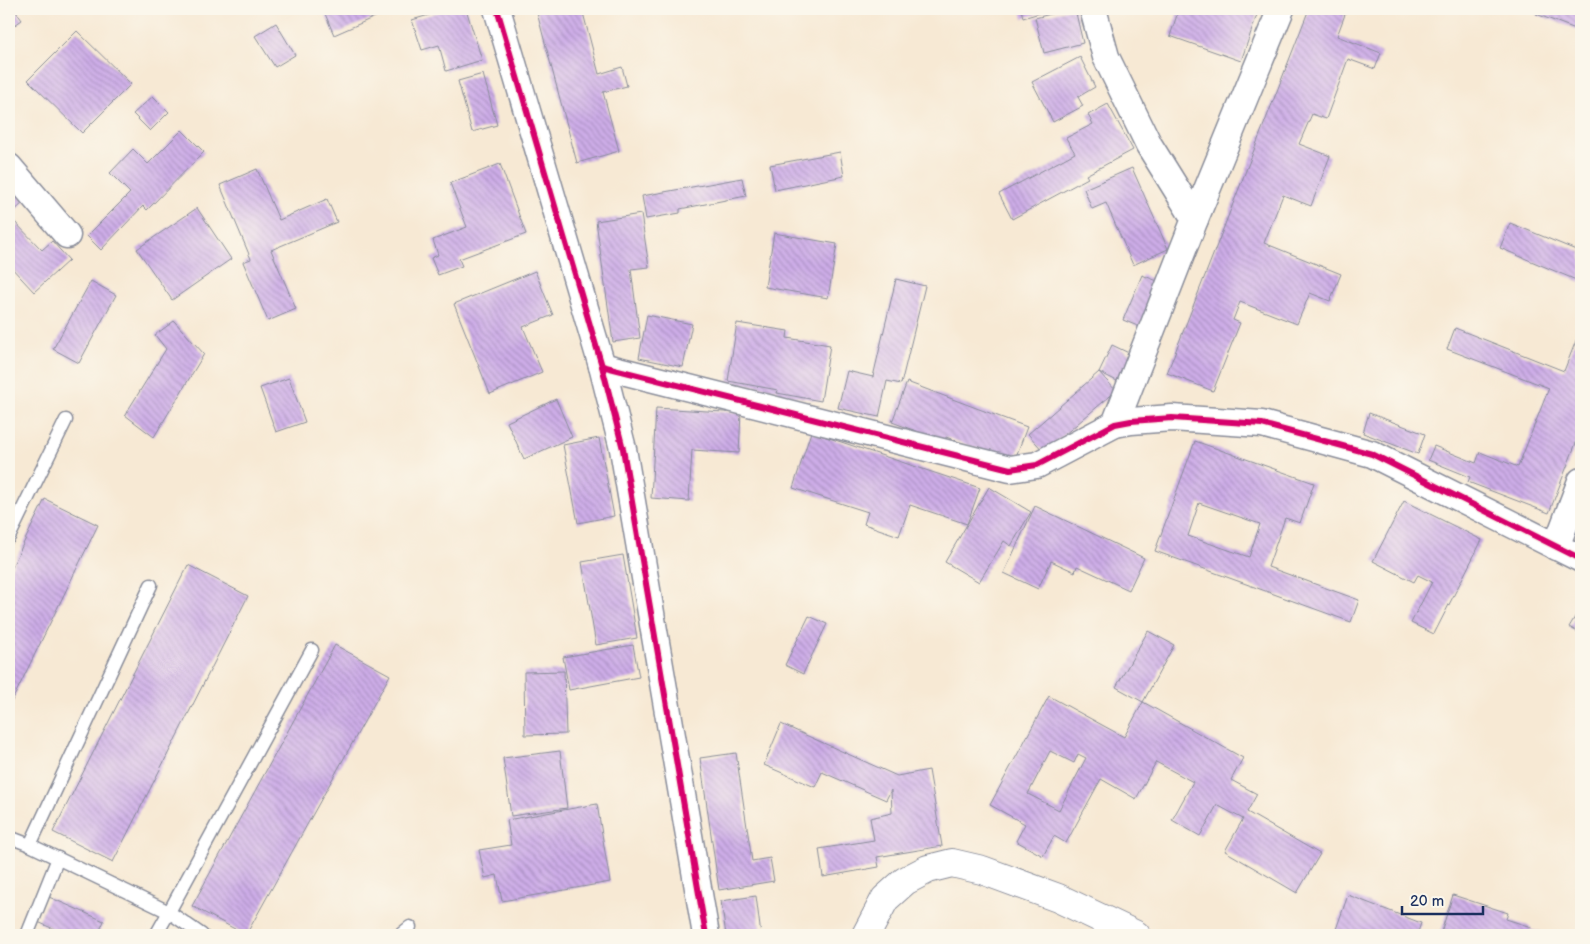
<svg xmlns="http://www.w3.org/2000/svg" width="1590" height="944" viewBox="0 0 1590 944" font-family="'Balsamiq Sans',sans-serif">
<defs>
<pattern id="building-back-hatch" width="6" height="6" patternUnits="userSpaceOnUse" patternTransform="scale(1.25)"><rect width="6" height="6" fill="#ceade8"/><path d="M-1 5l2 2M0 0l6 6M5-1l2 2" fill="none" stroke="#a68dbf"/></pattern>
</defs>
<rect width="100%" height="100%" fill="#fbf7ec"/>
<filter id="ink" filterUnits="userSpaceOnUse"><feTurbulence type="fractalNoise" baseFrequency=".02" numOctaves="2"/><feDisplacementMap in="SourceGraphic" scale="10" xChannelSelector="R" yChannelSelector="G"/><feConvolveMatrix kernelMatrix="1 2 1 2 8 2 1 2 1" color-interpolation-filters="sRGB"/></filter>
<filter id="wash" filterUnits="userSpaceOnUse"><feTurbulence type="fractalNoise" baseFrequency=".0096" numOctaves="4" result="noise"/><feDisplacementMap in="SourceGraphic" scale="20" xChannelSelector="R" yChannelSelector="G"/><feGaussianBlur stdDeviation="1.12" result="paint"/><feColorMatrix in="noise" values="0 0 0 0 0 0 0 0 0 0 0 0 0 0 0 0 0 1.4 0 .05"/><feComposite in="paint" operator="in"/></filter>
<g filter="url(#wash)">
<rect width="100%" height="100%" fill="#f7e9d4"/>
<g id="blocks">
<g fill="url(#building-back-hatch)" fill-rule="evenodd">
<path d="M 9,9 L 14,9 L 22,20 L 9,29 Z"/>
<path d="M 323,9 L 393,9 L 334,35 Z"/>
<path d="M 449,9 L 466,9 L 482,60 L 446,71 L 439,45 L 422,50 L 412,20 Z"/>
<path d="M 536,9 L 582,9 L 599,74 L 622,67 L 627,86 L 603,92 L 619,151 L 577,163 Z"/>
<path d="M 1021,9 L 1053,9 L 1023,18 Z"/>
<path d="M 1070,9 L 1075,9 L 1083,43 L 1044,53 L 1035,18 Z"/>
<path d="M 1179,9 L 1259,9 L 1241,61 L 1170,36 Z"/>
<path d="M 1309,9 L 1347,9 L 1337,36 L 1381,53 L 1375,69 L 1348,59 L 1326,119 L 1312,114 L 1299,144 L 1330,156 L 1311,206 L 1283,195 L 1264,243 L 1341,274 L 1330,301 L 1310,293 L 1297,324 L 1240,302 L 1233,320 L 1240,323 L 1213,391 L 1167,373 Z"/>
<path d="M 1539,9 L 1581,9 L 1581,31 L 1536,14 Z"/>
<path d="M 276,23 L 295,55 L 275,67 L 255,36 Z"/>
<path d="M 77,31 L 131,84 L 82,133 L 28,80 Z"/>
<path d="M 1080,57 L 1095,87 L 1078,97 L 1083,106 L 1053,122 L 1032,82 Z"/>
<path d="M 483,74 L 497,125 L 472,132 L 458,81 Z"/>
<path d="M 153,96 L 169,112 L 150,131 L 133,114 Z"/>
<path d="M 1108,104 L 1133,150 L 1086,175 L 1088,178 L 1012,219 L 999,194 L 1075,153 L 1066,138 L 1093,124 L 1088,115 Z"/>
<path d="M 182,130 L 204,152 L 147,210 L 143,206 L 101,250 L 87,236 L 130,193 L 110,173 L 133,149 L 148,164 Z"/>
<path d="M 840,152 L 844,176 L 775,190 L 770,165 Z"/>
<path d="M 500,164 L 526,234 L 459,259 L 462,266 L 438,275 L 431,258 L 438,255 L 433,240 L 467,227 L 450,183 Z"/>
<path d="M 1132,168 L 1168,249 L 1133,265 L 1106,203 L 1092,209 L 1084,189 Z"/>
<path d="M 257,169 L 279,220 L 327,199 L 337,222 L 271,250 L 296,309 L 268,321 L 243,262 L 251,259 L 220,185 Z"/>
<path d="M 742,178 L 746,196 L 680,209 L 680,213 L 646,219 L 642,196 Z"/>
<path d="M 9,184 L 25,201 L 9,216 L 42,250 L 52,241 L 69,260 L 34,292 L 9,265 Z"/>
<path d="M 197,208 L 231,259 L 172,300 L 137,249 Z"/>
<path d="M 641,214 L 649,267 L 631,269 L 640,338 L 613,342 L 596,221 Z"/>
<path d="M 1510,223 L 1581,252 L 1581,282 L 1500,248 Z"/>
<path d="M 774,233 L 837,244 L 828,298 L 765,287 Z"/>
<path d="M 535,271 L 553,315 L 523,327 L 542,372 L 490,394 L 454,304 Z"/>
<path d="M 1142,275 L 1160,282 L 1140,327 L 1123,320 Z"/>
<path d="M 896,279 L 925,286 L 901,384 L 887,381 L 879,417 L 838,408 L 847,371 L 873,377 Z"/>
<path d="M 91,281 L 116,295 L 79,363 L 53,349 Z"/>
<path d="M 647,315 L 692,324 L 683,367 L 639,358 Z"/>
<path d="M 174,321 L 204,354 L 154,437 L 125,415 L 166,349 L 155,335 Z"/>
<path d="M 737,323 L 788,331 L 787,338 L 830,345 L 821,401 L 777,393 L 778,390 L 728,381 Z"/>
<path d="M 1455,328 L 1564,371 L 1581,328 L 1581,430 L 1549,513 L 1468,482 L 1470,477 L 1428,460 L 1434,446 L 1476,463 L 1480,452 L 1518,467 L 1549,388 L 1447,349 Z"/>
<path d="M 1112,345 L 1133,355 L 1119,382 L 1099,372 L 1116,391 L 1044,452 L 1028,434 L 1099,372 Z"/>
<path d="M 289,378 L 305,422 L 276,432 L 260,388 Z"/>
<path d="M 907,382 L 1027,427 L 1014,462 L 946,437 L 945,442 L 892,422 Z"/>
<path d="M 556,399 L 572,437 L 524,459 L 507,422 Z"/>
<path d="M 656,408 L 741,413 L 739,453 L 692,450 L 689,501 L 651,498 Z"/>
<path d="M 1369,413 L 1425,434 L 1418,454 L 1363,433 Z"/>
<path d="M 811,432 L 980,488 L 967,524 L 910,505 L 899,536 L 864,524 L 868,512 L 793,488 Z"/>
<path d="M 599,438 L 614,516 L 578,523 L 563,445 Z"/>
<path d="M 1195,441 L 1314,483 L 1300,523 L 1285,518 L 1268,567 L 1359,600 L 1351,622 L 1155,551 ZM 1199,503 L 1260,524 L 1249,557 L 1188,536 Z"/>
<path d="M 989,487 L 1031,512 L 1011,546 L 1004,541 L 979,582 L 945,562 Z"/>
<path d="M 45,499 L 98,525 L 9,707 L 9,573 Z"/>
<path d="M 1404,501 L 1482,540 L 1434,634 L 1411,623 L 1432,582 L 1418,575 L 1414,582 L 1373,561 Z"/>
<path d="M 1035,506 L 1144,558 L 1129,590 L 1077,566 L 1075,572 L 1051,561 L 1038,589 L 1004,573 Z"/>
<path d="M 623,555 L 637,638 L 596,645 L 582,562 Z"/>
<path d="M 188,565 L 248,596 L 113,862 L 53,832 Z"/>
<path d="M 1581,607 L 1581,634 L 1569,627 Z"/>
<path d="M 809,616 L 827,624 L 803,674 L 785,665 Z"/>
<path d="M 1148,631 L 1174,645 L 1143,702 L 1116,687 Z"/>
<path d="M 335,645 L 390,675 L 246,935 L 192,906 Z"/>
<path d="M 633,645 L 639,677 L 569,690 L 563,657 Z"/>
<path d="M 564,671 L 566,734 L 525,735 L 524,672 Z"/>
<path d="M 1049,696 L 1124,737 L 1143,702 L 1243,758 L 1231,780 L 1257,794 L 1247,812 L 1320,854 L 1297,893 L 1225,851 L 1243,819 L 1217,805 L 1200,836 L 1172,820 L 1193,782 L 1156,762 L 1136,799 L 1101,779 L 1066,843 L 1054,836 L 1043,856 L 1016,841 L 1025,824 L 990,805 ZM 1050,751 L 1074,763 L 1078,754 L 1086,758 L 1059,810 L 1028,794 Z"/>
<path d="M 781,724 L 897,776 L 929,770 L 942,846 L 877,857 L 879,867 L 823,877 L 819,849 L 874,840 L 870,818 L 892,813 L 891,790 L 886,800 L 822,772 L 815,787 L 764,765 Z"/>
<path d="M 560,751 L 567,808 L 511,816 L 503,758 Z"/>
<path d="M 736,753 L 752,861 L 770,858 L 774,881 L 719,890 L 700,758 Z"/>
<path d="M 597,804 L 610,882 L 502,901 L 497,875 L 485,878 L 479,850 L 511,845 L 507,820 Z"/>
<path d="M 1348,895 L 1421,923 L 1417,935 L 1334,935 Z"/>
<path d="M 1453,895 L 1508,913 L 1506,919 L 1531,927 L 1530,930 L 1564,935 L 1529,935 L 1530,930 L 1528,935 L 1440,935 Z"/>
<path d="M 756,896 L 761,935 L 726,935 L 721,901 Z"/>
<path d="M 49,897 L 104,921 L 98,935 L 67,935 L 38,922 Z"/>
</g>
</g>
</g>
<g filter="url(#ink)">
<use href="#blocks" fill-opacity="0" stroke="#898c99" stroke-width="1"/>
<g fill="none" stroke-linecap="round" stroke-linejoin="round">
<g stroke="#898c99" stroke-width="15">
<g id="lane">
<path d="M 9,537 L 66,420"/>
<path d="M 9,837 L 30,845 L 169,912 L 156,935"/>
<path d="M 30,845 L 151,585"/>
<path d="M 27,935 L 58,858"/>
<path d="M 202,935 L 169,912 L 312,650"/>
<path d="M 400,935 L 410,927"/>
</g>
</g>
<g stroke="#898c99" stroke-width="29">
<g id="street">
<path d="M 497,9 L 602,366 L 623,449 L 706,935"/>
<path d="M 1093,9 L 1106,57 L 1149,145 L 1195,219"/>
<path d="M 9,167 L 67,235"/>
<path d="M 602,366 L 1010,469 L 1037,465 L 1115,424 L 1131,421 L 1172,418 L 1262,424 L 1372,454 L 1581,559"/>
<path d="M 1115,424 L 1195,219 L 1281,9"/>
<path d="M 1556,547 L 1581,481"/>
</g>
</g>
<g stroke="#898c99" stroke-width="30">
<path id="secondary" d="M 866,935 L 885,899 L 905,881 L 928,869 L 952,863 L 982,870 L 1058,898 L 1136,935"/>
</g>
<use href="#lane" stroke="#fff" stroke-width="12"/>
<use href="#street" stroke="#fff" stroke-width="26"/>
<use href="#secondary" stroke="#fff" stroke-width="28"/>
<g stroke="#fbf7ec" stroke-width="9">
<g id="cycleway">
<path d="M 497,9 L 602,366 L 623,449 L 706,935"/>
<path d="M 602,366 L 1010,469 L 1037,465 L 1115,424 L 1131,421 L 1172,418 L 1262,424 L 1372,454 L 1581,559"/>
</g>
</g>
<use href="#cycleway" stroke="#d6006c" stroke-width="6"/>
</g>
</g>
<rect width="1590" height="944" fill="none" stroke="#fbf7ec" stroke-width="30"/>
<path d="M1402 906v8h81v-8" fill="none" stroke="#1b2f5e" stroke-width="2.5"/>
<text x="1410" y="906" font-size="15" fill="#1b2f5e" stroke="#fbf7ec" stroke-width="4" paint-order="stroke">20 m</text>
</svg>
